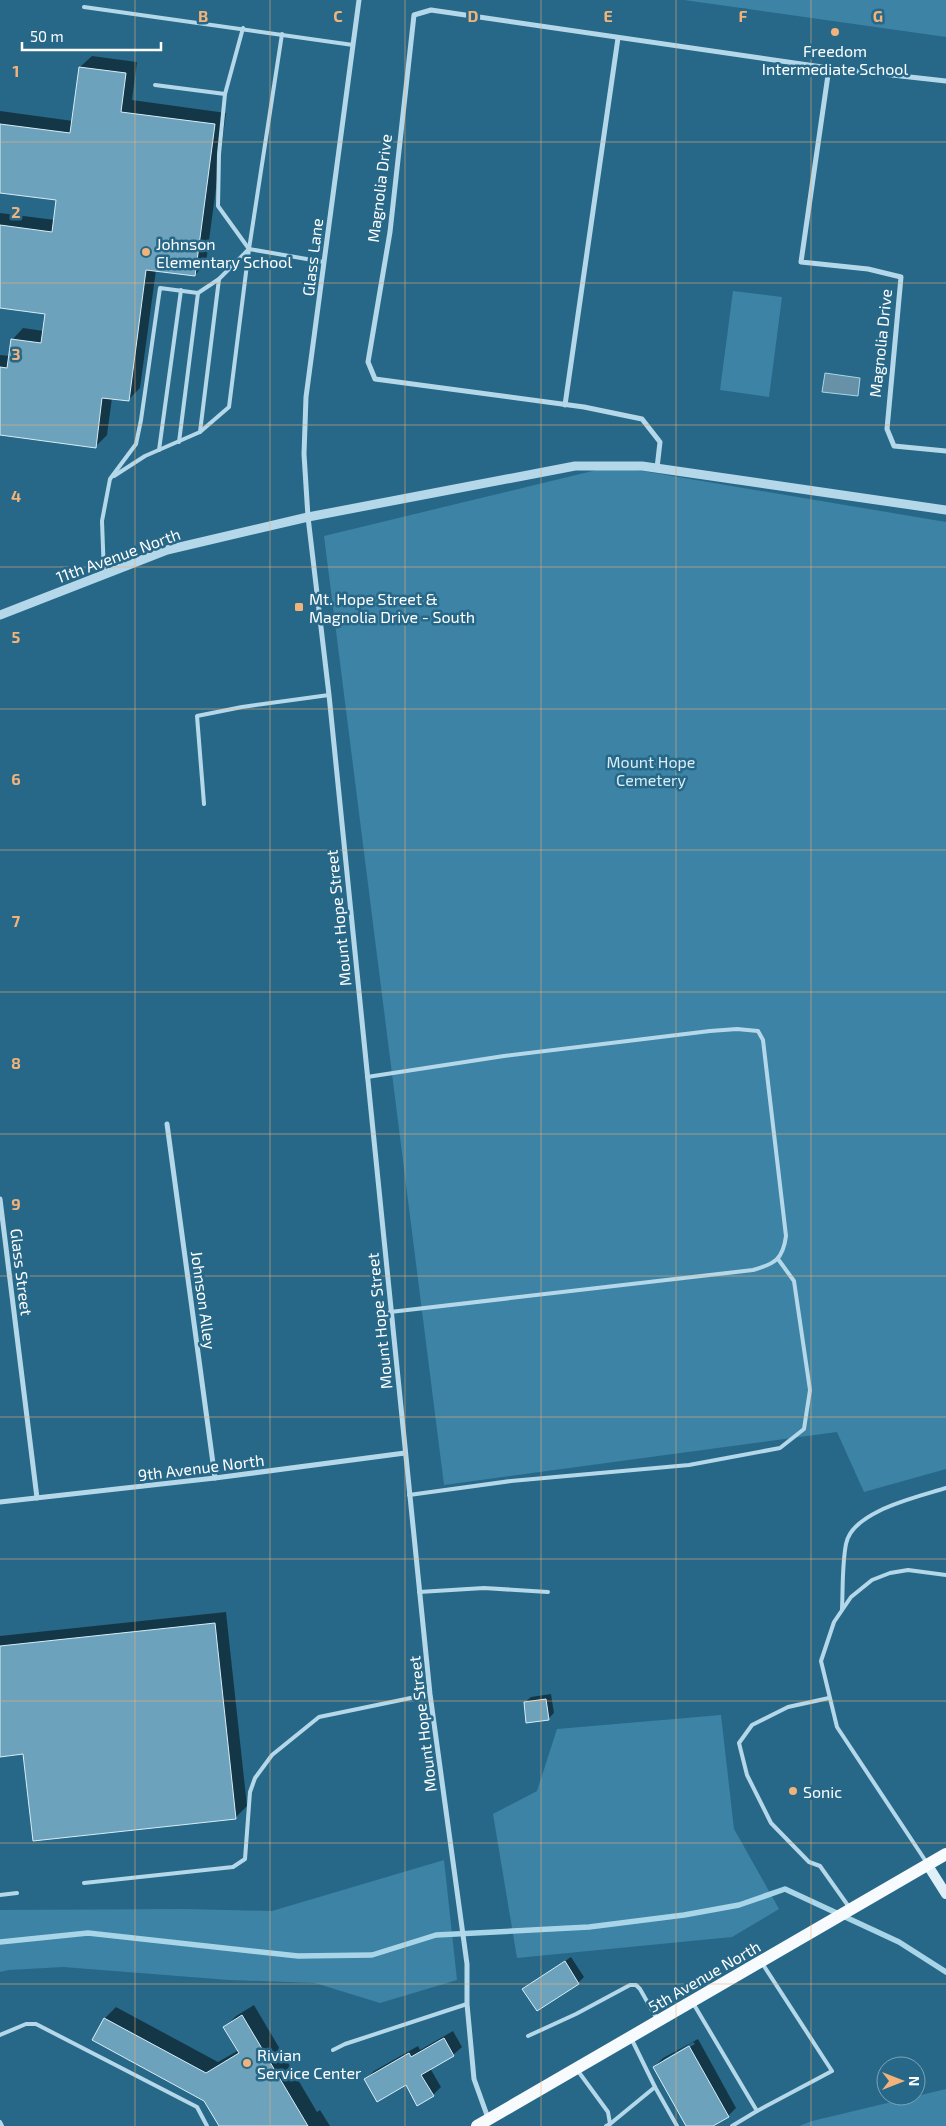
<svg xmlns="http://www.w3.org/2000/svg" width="946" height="2126" viewBox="0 0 946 2126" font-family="'Exo 2',sans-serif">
<rect width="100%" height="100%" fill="#276888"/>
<g fill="#3c83a5">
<path d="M 684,0 L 946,0 L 946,37 Z"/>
<path d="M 733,291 L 782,297 L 769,397 L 720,390 Z"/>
<path d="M 613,466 L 946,522 L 946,1469 L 864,1492 L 837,1432 L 444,1485 L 324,536 Z"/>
<path d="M 721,1715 L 734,1829 L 779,1909 L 732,1937 L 517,1958 L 493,1814 L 537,1791 L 557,1729 Z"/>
<path d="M 444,1860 L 457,1980 L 380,2003 L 315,1983 L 229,1980 L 63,1967 L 9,1970 L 0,1972 L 0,1910 L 186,1909 L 272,1911 Z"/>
<path d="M 946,2089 L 946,2126 L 799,2126 L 812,2121 Z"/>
</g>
<path fill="#6691a6" stroke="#a9d5e9" d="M 825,373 L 860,378 L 858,396 L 822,392 Z"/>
<g fill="#0007" fill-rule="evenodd">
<path d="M 92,56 L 137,62 L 132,100 L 226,113 L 206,263 L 195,275 L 156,270 L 140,388 L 128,400 L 112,398 L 107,435 L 95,447 L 0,434 L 0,355 L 10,356 L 12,340 L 23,328 L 44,331 L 46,313 L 0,307 L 0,213 L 55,220 L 58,199 L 0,192 L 0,111 L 73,121 L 80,67 Z"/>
<path d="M 226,1612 L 247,1806 L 235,1818 L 25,1753 L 0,1755 L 0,1636 Z"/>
<path d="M 551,1694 L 554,1713 L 548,1719 L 525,1702 L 531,1697 Z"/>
<path d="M 571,1957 L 584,1977 L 578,1983 L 524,1989 Z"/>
<path d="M 254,2005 L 317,2112 L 320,2110 L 330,2126 L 220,2126 L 205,2100 L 94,2040 L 105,2018 L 116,2007 L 218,2062 L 239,2050 L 225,2027 L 236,2016 Z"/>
<path d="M 453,2031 L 462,2047 L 453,2055 L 430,2068 L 441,2087 L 433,2095 L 406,2084 L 366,2079 L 374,2071 L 418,2046 L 420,2050 Z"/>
<path d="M 698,2039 L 736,2108 L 728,2116 L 711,2126 L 687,2126 L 654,2067 L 663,2058 ZM 693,2042 L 695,2044 L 663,2062 L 663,2060 Z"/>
</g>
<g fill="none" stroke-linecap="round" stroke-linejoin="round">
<path stroke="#a9d5e9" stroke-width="5.5" d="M 0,1942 L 88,1933 L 298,1956 L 372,1955 L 436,1935 L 589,1927 L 684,1915 L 739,1905 L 785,1889 L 899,1942 L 946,1972"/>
</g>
<g fill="#6ca2bc" stroke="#d8edf7">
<path d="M 79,67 L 126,73 L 121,112 L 215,124 L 195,276 L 146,270 L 129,401 L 102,398 L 96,448 L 0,435 L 0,367 L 7,368 L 11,339 L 41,343 L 45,314 L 0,308 L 0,225 L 52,232 L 56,200 L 0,193 L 0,124 L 70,133 Z"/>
<path d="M 215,1623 L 236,1819 L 33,1841 L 23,1754 L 0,1757 L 0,1646 Z"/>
<path d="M 546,1699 L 549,1720 L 526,1723 L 524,1702 Z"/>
<path d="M 565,1961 L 579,1984 L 537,2011 L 522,1989 Z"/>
<path d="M 242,2015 L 308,2126 L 219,2126 L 204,2101 L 92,2040 L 104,2018 L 206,2073 L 239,2053 L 223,2027 Z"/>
<path d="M 444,2038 L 454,2056 L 421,2075 L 434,2096 L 417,2106 L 406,2085 L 377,2102 L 364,2079 L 409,2053 L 411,2057 Z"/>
<path d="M 689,2046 L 729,2117 L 713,2126 L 686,2126 L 653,2067 Z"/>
</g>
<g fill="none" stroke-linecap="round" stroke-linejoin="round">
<g stroke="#b4d8e9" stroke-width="4">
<path d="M 84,7 L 353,45"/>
<path d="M 243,28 L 225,94 L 219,154 L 218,206 L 249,249 L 324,262"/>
<path d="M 155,85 L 225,94"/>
<path d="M 200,432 L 229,407 L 249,249 L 282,34"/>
<path d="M 179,442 L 198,293"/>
<path d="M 159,450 L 181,290"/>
<path d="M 114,476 L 145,456 L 200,432 L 219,279"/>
<path d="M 104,575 L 102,521 L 110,479 L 136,444 L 141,420 L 160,288 L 198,293 L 219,279 L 248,250"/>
<path d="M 204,804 L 197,716 L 242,707 L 329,695"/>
<path d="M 367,1077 L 504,1056 L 710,1031 L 737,1029 L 758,1031 L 763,1040 L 786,1236 C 783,1259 775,1264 753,1270 L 390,1312"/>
<path d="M 409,1495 L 511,1481 L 689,1465 L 780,1448 L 804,1429 L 810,1390 L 794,1281 L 778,1259"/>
<path d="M 419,1592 L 484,1588 L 548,1592"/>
<path d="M 842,1609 C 843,1588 842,1565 846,1544 C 852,1511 918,1497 946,1488"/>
<path d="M 829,1698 L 788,1707 L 752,1725 L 739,1743 L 747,1775 L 771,1823 L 809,1862 L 820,1866 L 849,1907"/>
<path d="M 927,1863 L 837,1727 L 821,1661 L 834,1622 L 851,1597 L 872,1580 L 890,1573 L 908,1570 L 946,1575"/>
<path d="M 84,1883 L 233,1867 L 245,1859 L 250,1792 L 255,1778 L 272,1755 L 319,1717 L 430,1694"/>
<path d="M 0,1895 L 17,1893"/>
<path d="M 693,2003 L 757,2111 L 732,2126"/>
<path d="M 0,2035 L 26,2024 L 36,2024 L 197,2107 L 207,2126"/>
<path d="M 528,2036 L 576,2014 L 630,1985 L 636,1985 L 640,1989 L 657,2019"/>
<path d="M 333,2050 L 345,2044 L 467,2004"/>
<path d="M 578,2071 L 608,2112 L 610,2124 L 606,2126"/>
<path d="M 655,2087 L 677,2126"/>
<path d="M 757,2111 L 832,2071 L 762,1963"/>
<path d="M 0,2122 L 2,2126"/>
<path d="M 610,2124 L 655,2087 L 632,2040"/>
</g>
<g stroke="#b4d8e9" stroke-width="5">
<path d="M 359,0 L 306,397 L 304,454 L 308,517 L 329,695 L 430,1694 L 467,1964 L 467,2004 L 474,2079 L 488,2118"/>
<path d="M 829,68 L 801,262 L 868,269 L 901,277 L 887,429 L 894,446 L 946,451"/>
<path d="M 565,405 L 618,38"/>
<path d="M 657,468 L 660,442 L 642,419 L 584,407 L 375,379 L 368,362 L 390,232 L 414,15 L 431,10 L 829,68 L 946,81"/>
<path d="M 167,1124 L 215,1478"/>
<path d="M 0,1199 L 37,1498"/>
<path d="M 0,1502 L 215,1478 L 405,1453"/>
</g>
<path stroke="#b4d8e9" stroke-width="9" d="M 0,615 L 167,550 L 308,517 L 575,466 L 642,466 L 946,510"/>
<path stroke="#deeff8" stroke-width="10" d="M 927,1864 L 946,1894"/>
<path stroke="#f7fbfe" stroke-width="12" d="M 477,2126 L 946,1854"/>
</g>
<path fill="none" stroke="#f1b37a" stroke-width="1" stroke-opacity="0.55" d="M 135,0 L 135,2126M 270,0 L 270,2126M 405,0 L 405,2126M 541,0 L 541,2126M 676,0 L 676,2126M 811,0 L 811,2126M 0,142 L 946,142M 0,283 L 946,283M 0,425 L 946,425M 0,567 L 946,567M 0,709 L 946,709M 0,850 L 946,850M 0,992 L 946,992M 0,1134 L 946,1134M 0,1276 L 946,1276M 0,1417 L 946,1417M 0,1559 L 946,1559M 0,1701 L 946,1701M 0,1843 L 946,1843M 0,1984 L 946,1984"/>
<g fill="#f1b37a" stroke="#276888" stroke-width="2">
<circle cx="835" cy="32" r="5"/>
<circle cx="146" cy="252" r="5"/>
<rect x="294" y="602" width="10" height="10" rx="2.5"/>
<circle cx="793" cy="1791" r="5"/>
<circle cx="247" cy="2063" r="5"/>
</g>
<g text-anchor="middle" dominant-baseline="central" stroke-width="5" stroke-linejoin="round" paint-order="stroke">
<g font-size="16" fill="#fff" stroke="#276888" text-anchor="start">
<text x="835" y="50" text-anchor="middle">Freedom<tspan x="835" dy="18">Intermediate School</tspan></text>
<text x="156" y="243">Johnson<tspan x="156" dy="18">Elementary School</tspan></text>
<text x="309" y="598">Mt. Hope Street &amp;<tspan x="309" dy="18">Magnolia Drive - South</tspan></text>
<text x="803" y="1791">Sonic</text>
<text x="257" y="2054">Rivian<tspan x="257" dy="18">Service Center</tspan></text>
</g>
<g font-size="16" fill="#fff" stroke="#276888">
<text transform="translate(379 188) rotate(-83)">Magnolia Drive</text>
<text transform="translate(312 257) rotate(-83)">Glass Lane</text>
<text transform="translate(880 343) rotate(-84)">Magnolia Drive</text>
<text transform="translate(118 555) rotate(-20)">11th Avenue North</text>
<text transform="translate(338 918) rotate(-96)">Mount Hope Street</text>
<text transform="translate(22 1272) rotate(83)">Glass Street</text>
<text transform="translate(204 1300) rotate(82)">Johnson Alley</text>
<text transform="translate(379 1321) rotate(-96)">Mount Hope Street</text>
<text transform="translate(201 1467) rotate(-7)">9th Avenue North</text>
<text transform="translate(422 1724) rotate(-97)">Mount Hope Street</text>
<text transform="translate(704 1976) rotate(-30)">5th Avenue North</text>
</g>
<g font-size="16" fill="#d8edf7" stroke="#276888">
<text x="651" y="761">Mount Hope<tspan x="651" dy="18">Cemetery</tspan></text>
</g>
</g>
<g font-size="16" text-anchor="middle" font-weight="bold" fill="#f1b37a" stroke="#276888" stroke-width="5" stroke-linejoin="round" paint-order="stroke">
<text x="203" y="22">B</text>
<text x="338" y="22">C</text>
<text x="473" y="22">D</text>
<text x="608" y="22">E</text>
<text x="743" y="22">F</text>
<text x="878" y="22">G</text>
<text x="16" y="77">1</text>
<text x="16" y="218">2</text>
<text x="16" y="360">3</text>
<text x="16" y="502">4</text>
<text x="16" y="643">5</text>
<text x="16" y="785">6</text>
<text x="16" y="927">7</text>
<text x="16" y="1069">8</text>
<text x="16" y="1210">9</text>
</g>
<g transform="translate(901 2081) rotate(90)"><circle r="24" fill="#276888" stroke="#7da4b8"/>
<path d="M0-4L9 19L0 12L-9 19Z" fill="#f1b37a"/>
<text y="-8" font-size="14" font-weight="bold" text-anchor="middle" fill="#ffffff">N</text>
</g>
<path d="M22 42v8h139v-8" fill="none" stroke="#ffffff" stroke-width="2.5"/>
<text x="30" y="42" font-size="15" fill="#ffffff" stroke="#276888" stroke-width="4" paint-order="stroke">50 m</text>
</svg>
